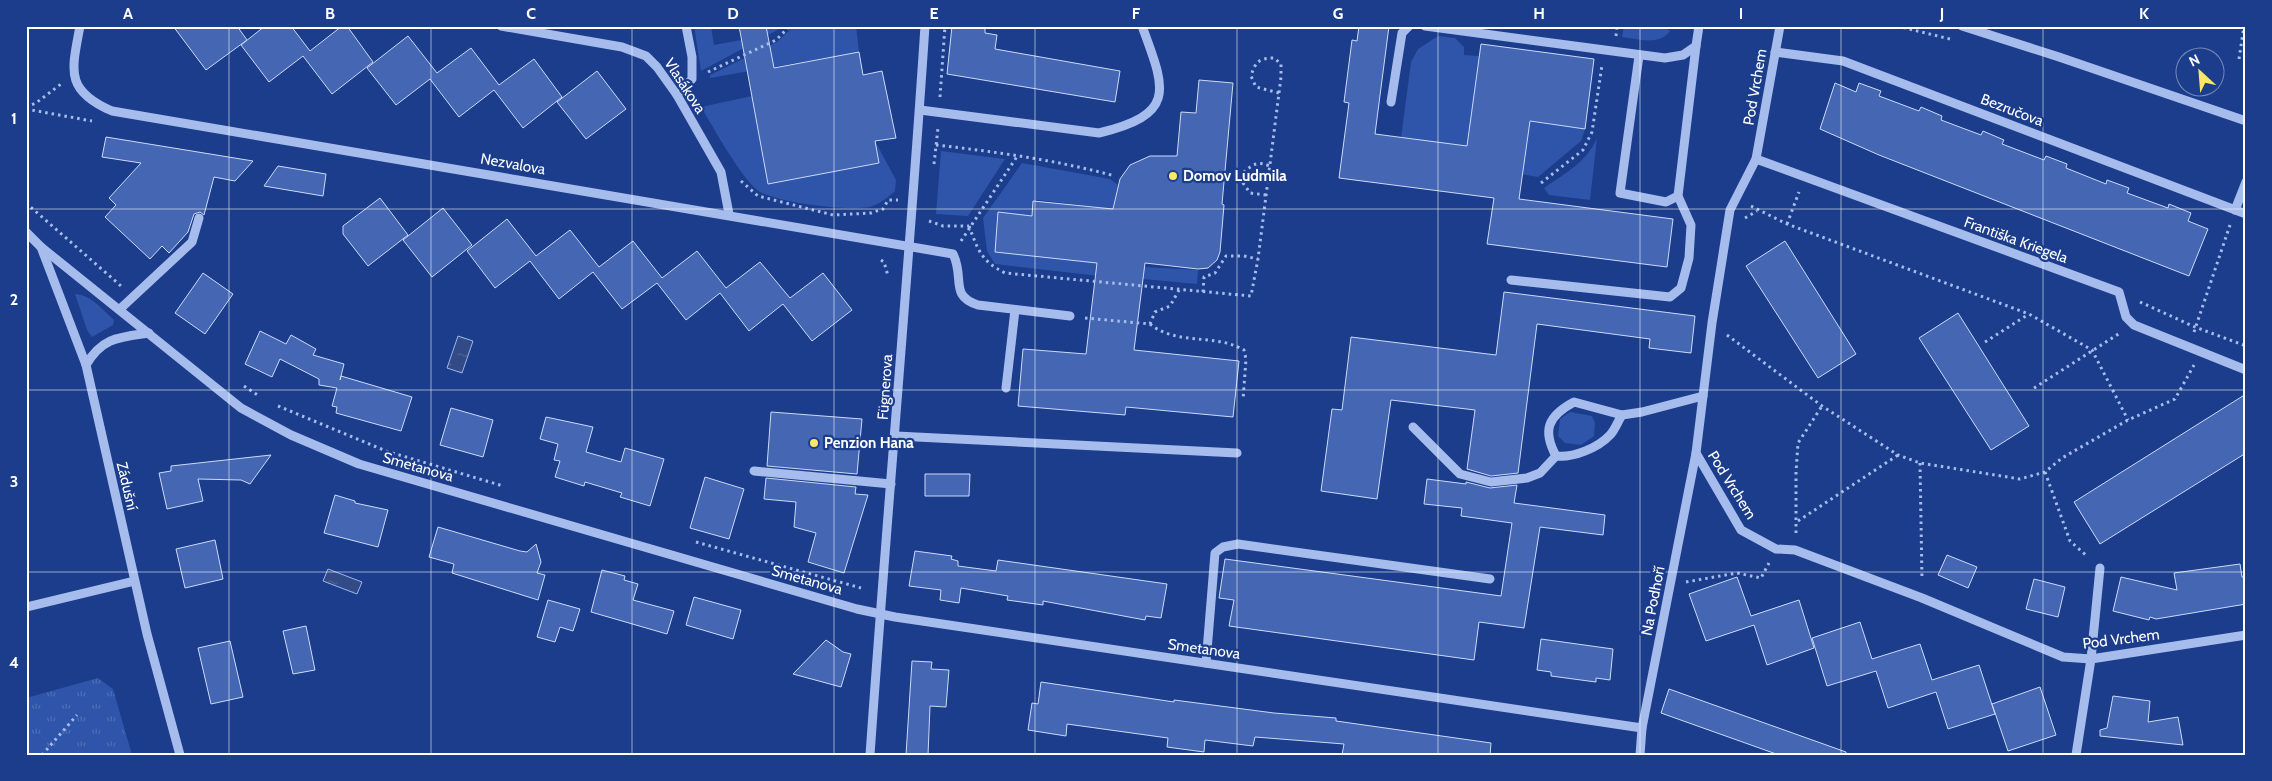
<svg xmlns="http://www.w3.org/2000/svg" width="2272" height="781" viewBox="0 0 2272 781" font-family="Cabin,sans-serif">
<defs>
<pattern id="park-tufts" width="24" height="20" patternUnits="userSpaceOnUse" patternTransform="scale(1.25)"><rect width="24" height="20" fill="#2e55a9"/><path d="M3 7l-1-3M5 7V3M7 7l1-3M15 17l-1-3M17 17v-4M19 17l1-3" fill="none" stroke="#4d6eb6"/></pattern>
<pattern id="water-ripples" width="26" height="14" patternUnits="userSpaceOnUse" patternTransform="scale(1.25)"><rect width="26" height="14" fill="#324a85"/><path d="M2 4q2-2 4 0t4 0M15 11q2-2 4 0t4 0" fill="none" stroke="#516597"/></pattern>
</defs>
<rect width="100%" height="100%" fill="#1b3d8b"/>
<g fill="#2e55a9">
<path d="M 694,26 L 711,26 L 714,45 L 768,35 L 766,26 L 785,26 L 701,71 Z"/>
<path d="M 794,26 L 856,26 L 859,52 L 710,78 L 710,75 L 777,42 Z"/>
<path d="M 1624,26 L 1663,26 L 1670,31 C 1660,46 1638,39 1622,37 Z"/>
<path d="M 1438,36 L 1455,38 L 1464,47 L 1464,55 L 1479,56 L 1472,113 L 1479,148 L 1401,138 L 1411,62 L 1418,49 Z"/>
<path d="M 752,96 L 768,184 L 879,163 L 875,141 L 896,180 L 895,191 C 889,197 878,205 869,207 C 846,211 781,203 760,192 C 743,182 712,125 701,107 Z"/>
<path d="M 1518,120 L 1585,129 L 1581,141 L 1538,177 L 1522,174 Z"/>
<path d="M 1597,138 L 1590,200 L 1549,195 L 1544,188 C 1564,174 1587,162 1597,138 Z"/>
<path d="M 941,151 L 1005,159 L 968,216 L 936,214 Z"/>
<path d="M 1022,163 L 1110,179 L 1118,185 L 1113,209 L 1038,200 L 1033,201 L 1032,216 L 999,212 L 995,252 L 1117,264 L 1116,278 L 995,264 L 987,251 L 983,218 Z"/>
<path d="M 1144,267 L 1198,270 L 1197,284 L 1143,279 Z"/>
<path d="M 75,294 C 90,294 103,310 114,320 L 113,325 L 92,337 L 87,330 Z"/>
<path d="M 1570,412 L 1592,416 L 1595,423 L 1594,436 L 1581,445 L 1565,443 L 1558,436 L 1560,419 Z"/>
</g>
<path fill="url(#park-tufts)" d="M 98,678 L 113,689 L 132,755 L 26,755 L 26,698 Z"/>
<g fill="url(#water-ripples)" stroke="#99b5ef">
<path d="M 458,336 L 473,341 L 462,373 L 447,368 Z"/>
<path d="M 328,569 L 362,582 L 357,594 L 323,581 Z"/>
</g>
<g fill="#4466b3" stroke="#ccdaf9">
<path d="M 173,26 L 237,26 L 247,40 L 206,70 Z"/>
<path d="M 265,26 L 291,26 L 310,51 L 342,26 L 347,26 L 373,62 L 332,94 L 303,56 L 269,82 L 241,45 Z"/>
<path d="M 739,26 L 766,26 L 774,68 L 859,52 L 863,75 L 882,71 L 896,138 L 875,141 L 879,163 L 768,184 Z"/>
<path d="M 952,26 L 985,26 L 985,33 L 997,35 L 995,49 L 1120,71 L 1115,102 L 947,74 Z"/>
<path d="M 1359,26 L 1389,26 L 1375,134 L 1467,146 L 1481,44 L 1594,59 L 1585,129 L 1530,121 L 1519,199 L 1673,219 L 1667,267 L 1487,244 L 1494,198 L 1339,178 L 1349,103 L 1344,102 L 1352,40 L 1357,41 Z"/>
<path d="M 408,36 L 437,73 L 471,48 L 499,85 L 534,59 L 562,97 L 523,128 L 494,90 L 459,117 L 430,79 L 396,105 L 367,68 Z"/>
<path d="M 597,71 L 626,109 L 586,139 L 557,102 Z"/>
<path d="M 1199,80 L 1233,83 L 1222,204 L 1224,205 L 1220,252 L 1217,260 L 1208,268 L 1198,269 L 1145,263 L 1134,350 L 1239,361 L 1233,417 L 1126,407 L 1125,415 L 1018,406 L 1023,349 L 1086,354 L 1097,263 L 995,252 L 998,212 L 1032,216 L 1033,201 L 1113,209 L 1120,179 L 1130,165 L 1150,156 L 1177,156 L 1181,112 L 1196,113 Z"/>
<path d="M 1835,83 L 1856,92 L 1859,83 L 1881,91 L 1879,96 L 1919,111 L 1921,107 L 1942,116 L 1941,120 L 1981,135 L 1983,131 L 2004,140 L 2002,144 L 2044,160 L 2046,156 L 2067,164 L 2066,168 L 2106,184 L 2107,180 L 2129,188 L 2127,193 L 2168,208 L 2169,204 L 2191,213 L 2188,221 L 2208,229 L 2189,276 L 1879,155 L 1820,129 Z"/>
<path d="M 106,137 L 253,161 L 235,181 L 214,177 L 204,215 L 200,212 L 194,214 L 188,232 L 169,253 L 162,246 L 150,259 L 105,217 L 116,205 L 109,198 L 141,163 L 102,157 Z"/>
<path d="M 278,166 L 326,174 L 323,196 L 264,186 Z"/>
<path d="M 380,198 L 408,235 L 368,266 L 343,234 L 343,226 Z"/>
<path d="M 443,208 L 472,245 L 432,277 L 403,240 Z"/>
<path d="M 507,219 L 536,256 L 570,230 L 599,267 L 633,241 L 662,278 L 697,251 L 726,288 L 760,262 L 790,298 L 823,273 L 852,310 L 812,341 L 783,304 L 749,331 L 720,293 L 686,320 L 657,283 L 622,309 L 593,272 L 559,299 L 530,261 L 495,288 L 467,251 Z"/>
<path d="M 1785,241 L 1856,354 L 1818,378 L 1746,266 Z"/>
<path d="M 203,273 L 233,294 L 205,334 L 175,313 Z"/>
<path d="M 1504,292 L 1695,316 L 1691,353 L 1649,348 L 1650,339 L 1537,324 L 1518,473 L 1491,476 L 1467,469 L 1475,410 L 1391,400 L 1377,499 L 1321,491 L 1332,409 L 1342,410 L 1351,337 L 1496,355 Z"/>
<path d="M 1958,313 L 2029,426 L 1991,450 L 1919,338 Z"/>
<path d="M 260,331 L 286,344 L 291,335 L 316,349 L 313,355 L 344,364 L 340,380 L 341,376 L 412,397 L 401,431 L 336,413 L 337,407 L 332,406 L 337,388 L 319,385 L 319,379 L 280,359 L 272,377 L 245,364 Z"/>
<path d="M 2246,394 L 2246,453 L 2100,544 L 2074,502 Z"/>
<path d="M 451,408 L 493,420 L 483,457 L 440,445 Z"/>
<path d="M 771,412 L 862,419 L 857,474 L 767,466 Z"/>
<path d="M 546,417 L 593,427 L 586,452 L 621,462 L 625,448 L 664,459 L 650,506 L 620,497 L 622,493 L 585,482 L 584,486 L 555,477 L 560,461 L 554,460 L 558,444 L 540,439 Z"/>
<path d="M 271,455 L 250,484 L 241,480 L 198,479 L 203,501 L 167,509 L 159,473 L 171,471 L 171,466 Z"/>
<path d="M 925,474 L 970,474 L 969,496 L 925,496 Z"/>
<path d="M 705,477 L 744,489 L 729,539 L 690,528 Z"/>
<path d="M 766,478 L 856,487 L 855,494 L 868,495 L 844,573 L 808,562 L 816,533 L 794,527 L 796,502 L 764,499 Z"/>
<path d="M 1427,479 L 1466,484 L 1466,482 L 1490,488 L 1517,485 L 1514,503 L 1605,515 L 1603,535 L 1540,527 L 1524,628 L 1479,622 L 1474,660 L 1229,626 L 1234,600 L 1219,598 L 1225,559 L 1501,596 L 1512,523 L 1461,516 L 1462,508 L 1424,504 Z"/>
<path d="M 335,495 L 355,501 L 355,503 L 388,510 L 378,547 L 324,533 Z"/>
<path d="M 438,527 L 520,551 L 527,552 L 536,544 L 541,562 L 537,573 L 545,575 L 538,600 L 452,573 L 454,564 L 429,557 Z"/>
<path d="M 215,540 L 223,579 L 185,588 L 176,549 Z"/>
<path d="M 915,551 L 952,556 L 951,559 L 958,561 L 958,566 L 996,571 L 998,560 L 1167,584 L 1161,618 L 1146,616 L 1145,620 L 1043,601 L 1043,605 L 1007,600 L 1008,596 L 961,588 L 959,603 L 940,600 L 941,590 L 909,586 Z"/>
<path d="M 1947,555 L 1977,567 L 1968,588 L 1938,575 Z"/>
<path d="M 2240,564 L 2242,577 L 2246,577 L 2246,604 L 2156,619 L 2150,617 L 2149,620 L 2113,611 L 2121,577 L 2177,590 L 2174,573 Z"/>
<path d="M 602,570 L 625,576 L 624,580 L 638,584 L 633,600 L 674,611 L 667,634 L 591,612 Z"/>
<path d="M 1737,577 L 1751,616 L 1799,600 L 1814,648 L 1767,665 L 1754,625 L 1706,641 L 1689,594 Z"/>
<path d="M 2034,579 L 2065,587 L 2058,617 L 2026,609 Z"/>
<path d="M 694,597 L 741,610 L 733,639 L 686,625 Z"/>
<path d="M 548,600 L 580,609 L 573,631 L 560,627 L 555,642 L 537,637 Z"/>
<path d="M 1860,622 L 1872,659 L 1920,644 L 1932,680 L 1979,665 L 1995,714 L 1948,729 L 1936,692 L 1888,708 L 1876,671 L 1827,686 L 1812,638 Z"/>
<path d="M 306,626 L 315,670 L 293,674 L 283,631 Z"/>
<path d="M 1541,639 L 1613,649 L 1610,680 L 1596,678 L 1596,682 L 1551,676 L 1551,672 L 1537,670 Z"/>
<path d="M 826,640 L 843,652 L 851,654 L 841,687 L 793,674 Z"/>
<path d="M 230,641 L 243,697 L 211,704 L 198,648 Z"/>
<path d="M 912,661 L 932,662 L 931,669 L 949,670 L 946,707 L 930,706 L 928,755 L 906,755 Z"/>
<path d="M 1041,682 L 1174,702 L 1174,700 L 1274,713 L 1336,718 L 1336,721 L 1491,743 L 1490,755 L 1342,755 L 1344,744 L 1255,737 L 1253,746 L 1205,740 L 1204,752 L 1167,747 L 1168,738 L 1067,724 L 1066,736 L 1028,730 L 1032,703 L 1038,704 Z"/>
<path d="M 2040,687 L 2056,735 L 2008,751 L 1992,704 Z"/>
<path d="M 1669,689 L 1846,752 L 1846,755 L 1779,755 L 1661,713 Z"/>
<path d="M 2113,696 L 2150,701 L 2148,722 L 2178,717 L 2183,745 L 2100,736 L 2100,730 L 2107,728 Z"/>
</g>
<g fill="none" stroke-linecap="round" stroke-linejoin="round">
<g stroke="#a6bced" stroke-width="3" stroke-dasharray="2.5 4" stroke-linecap="butt">
<path d="M 1897,26 L 1950,39"/>
<path d="M 1616,36 L 1617,26"/>
<path d="M 2239,59 L 2244,26"/>
<path d="M 708,72 L 776,40 L 790,26"/>
<path d="M 940,97 L 945,26"/>
<path d="M 26,107 L 36,103 L 61,84"/>
<path d="M 26,109 L 92,121"/>
<path d="M 936,145 C 997,152 1056,160 1115,176"/>
<path d="M 934,164 L 938,128"/>
<path d="M 741,181 L 758,196 L 833,215 L 871,213 L 883,209 L 888,200 L 898,200"/>
<path d="M 1541,183 L 1583,150 L 1592,132 L 1602,65"/>
<path d="M 1266,195 L 1250,193 L 1243,183 L 1243,173 C 1253,164 1257,161 1270,166"/>
<path d="M 26,203 L 121,286"/>
<path d="M 1751,206 L 1787,224 L 2029,314 L 2092,350 L 2128,420"/>
<path d="M 1745,218 L 1757,211"/>
<path d="M 929,221 L 943,226 L 969,226"/>
<path d="M 1787,224 L 1799,192"/>
<path d="M 969,226 C 978,250 981,261 1005,273 L 1251,296 L 1258,259 L 1281,77 L 1281,64 L 1274,58 C 1259,58 1255,62 1251,76 L 1256,87 L 1279,93"/>
<path d="M 961,241 L 1018,155"/>
<path d="M 881,260 L 884,262 L 888,276"/>
<path d="M 1203,292 L 1204,277 L 1215,273 L 1226,256 L 1244,256 L 1258,259"/>
<path d="M 2140,302 L 2195,327 L 2246,346"/>
<path d="M 1085,318 L 1150,324 L 1155,312 L 1170,306 L 1179,290"/>
<path d="M 1150,324 C 1177,346 1215,333 1244,350 L 1246,359 L 1243,400"/>
<path d="M 2194,332 L 2230,225"/>
<path d="M 1727,335 L 1822,406 L 1898,455 L 1920,463 L 2020,479 L 2045,472 L 2062,458 L 2128,420 L 2175,399 L 2194,365"/>
<path d="M 1985,342 L 2029,314"/>
<path d="M 244,386 L 259,396"/>
<path d="M 2034,388 L 2120,333"/>
<path d="M 278,406 L 386,451 L 503,486"/>
<path d="M 1920,463 L 1922,580"/>
<path d="M 2045,472 L 2070,541 L 2088,557"/>
<path d="M 1798,521 L 1898,455"/>
<path d="M 1796,533 L 1796,472 L 1798,443 L 1822,406"/>
<path d="M 696,542 L 861,588"/>
<path d="M 1686,582 L 1737,573 L 1761,578 L 1769,563"/>
<path d="M 42,755 L 77,715"/>
</g>
<g stroke="#a6bced" stroke-width="9">
<path d="M 80,26 C 72,70 64,90 112,111 L 953,254 C 965,278 949,296 978,305 L 1070,316"/>
<path d="M 501,26 L 622,47 L 646,56 L 657,67 L 677,95 L 721,172 L 729,214"/>
<path d="M 1425,26 L 1665,58 L 1683,55 L 1696,46 L 1699,26"/>
<path d="M 1962,26 L 2059,57 L 2246,121"/>
<path d="M 1775,52 L 1843,61 L 2246,214"/>
<path d="M 1639,56 L 1620,193 L 1666,202 L 1678,196"/>
<path d="M 677,95 L 692,79 L 692,57 L 686,26"/>
<path d="M 1391,102 L 1402,33 L 1409,26"/>
<path d="M 920,110 L 1099,133 C 1178,114 1165,89 1142,26"/>
<path d="M 1756,159 L 2119,292 L 2126,317 L 2134,325 L 2246,370"/>
<path d="M 2235,210 L 2246,182"/>
<path d="M 26,232 L 41,247 L 86,365 L 147,634 L 180,755"/>
<path d="M 41,247 L 241,408 L 291,435 L 359,464 L 857,609 L 895,617 L 1642,728"/>
<path d="M 1511,280 L 1670,297 L 1681,288 L 1689,258 L 1691,225 L 1678,196 L 1696,46"/>
<path d="M 120,309 L 192,242 L 199,218"/>
<path d="M 86,365 C 102,337 120,337 149,333"/>
<path d="M 1006,388 L 1015,310"/>
<path d="M 1413,427 L 1460,474 L 1491,482 L 1527,478 L 1540,473 L 1556,456"/>
<path d="M 896,436 L 1237,453"/>
<path d="M 1696,453 L 1741,530 L 1776,549 L 1795,550 L 1922,598 L 2063,657 L 2091,659 L 2246,635"/>
<path d="M 1556,456 C 1542,430 1548,416 1574,402 L 1622,415 L 1642,412 L 1703,396"/>
<path d="M 1556,456 C 1573,458 1598,448 1610,435 C 1615,430 1618,421 1622,415"/>
<path d="M 754,471 L 891,484"/>
<path d="M 26,607 L 134,581"/>
<path d="M 1206,663 L 1215,553 L 1223,547 L 1238,544 L 1490,579"/>
<path d="M 870,755 C 887,512 909,269 925,26"/>
<path d="M 1640,755 L 1642,728 L 1696,453 L 1712,323 L 1730,210 L 1756,159 L 1780,26"/>
<path d="M 2076,755 L 2091,659 L 2100,568"/>
</g>
</g>
<path fill="none" stroke="#fff" stroke-width="1" stroke-opacity="0.55" d="M 229,26 L 229,755M 431,26 L 431,755M 632,26 L 632,755M 834,26 L 834,755M 1035,26 L 1035,755M 1237,26 L 1237,755M 1438,26 L 1438,755M 1640,26 L 1640,755M 1841,26 L 1841,755M 2043,26 L 2043,755M 26,209 L 2246,209M 26,390 L 2246,390M 26,572 L 2246,572"/>
<g fill="#fee763" stroke="#1b3d8b" stroke-width="2">
<circle cx="1173" cy="176" r="5"/>
<circle cx="814" cy="443" r="5"/>
</g>
<g text-anchor="middle" dominant-baseline="central" stroke-width="4.5" stroke-linejoin="round" paint-order="stroke">
<g font-size="15" fill="#fff" stroke="#1b3d8b">
<text transform="translate(685 86) rotate(57)">Vlasákova</text>
<text transform="translate(1755 87) rotate(-80)">Pod Vrchem</text>
<text transform="translate(2012 110) rotate(21)">Bezručova</text>
<text transform="translate(513 164) rotate(10)">Nezvalova</text>
<text transform="translate(2016 240) rotate(20)">Františka Kriegela</text>
<text transform="translate(885 387) rotate(-86)">Fügnerova</text>
<text transform="translate(418 467) rotate(16)">Smetanova</text>
<text transform="translate(1732 485) rotate(58)">Pod Vrchem</text>
<text transform="translate(127 486) rotate(77)">Zádušní</text>
<text transform="translate(807 580) rotate(16)">Smetanova</text>
<text transform="translate(1653 601) rotate(-79)">Na Podhoří</text>
<text transform="translate(2121 639) rotate(-7)">Pod Vrchem</text>
<text transform="translate(1204 649) rotate(8)">Smetanova</text>
</g>
<g font-size="15" font-weight="bold" fill="#fff" stroke="#1b3d8b" text-anchor="start">
<text x="1183" y="176">Domov Ludmila</text>
<text x="824" y="443">Penzion Hana</text>
</g>
</g>
<rect width="2272" height="781" fill="none" stroke="#1b3d8b" stroke-width="55"/>
<g transform="translate(2200 72) rotate(334)"><circle r="24" fill="#1b3d8b" stroke="#768bb9"/>
<path d="M0-4L9 19L0 12L-9 19Z" fill="#fee763"/>
<text y="-8" font-size="14" font-weight="bold" text-anchor="middle" fill="#ffffff">N</text>
</g>
<rect x="28" y="28" width="2216" height="726" fill="none" stroke="#fff" stroke-width="2"/>
<g font-size="16" text-anchor="middle" font-weight="bold" fill="#fff">
<text x="128" y="19">A</text>
<text x="330" y="19">B</text>
<text x="531" y="19">C</text>
<text x="733" y="19">D</text>
<text x="934" y="19">E</text>
<text x="1136" y="19">F</text>
<text x="1338" y="19">G</text>
<text x="1539" y="19">H</text>
<text x="1741" y="19">I</text>
<text x="1942" y="19">J</text>
<text x="2144" y="19">K</text>
<text x="14" y="124">1</text>
<text x="14" y="305">2</text>
<text x="14" y="487">3</text>
<text x="14" y="668">4</text>
</g>
</svg>
